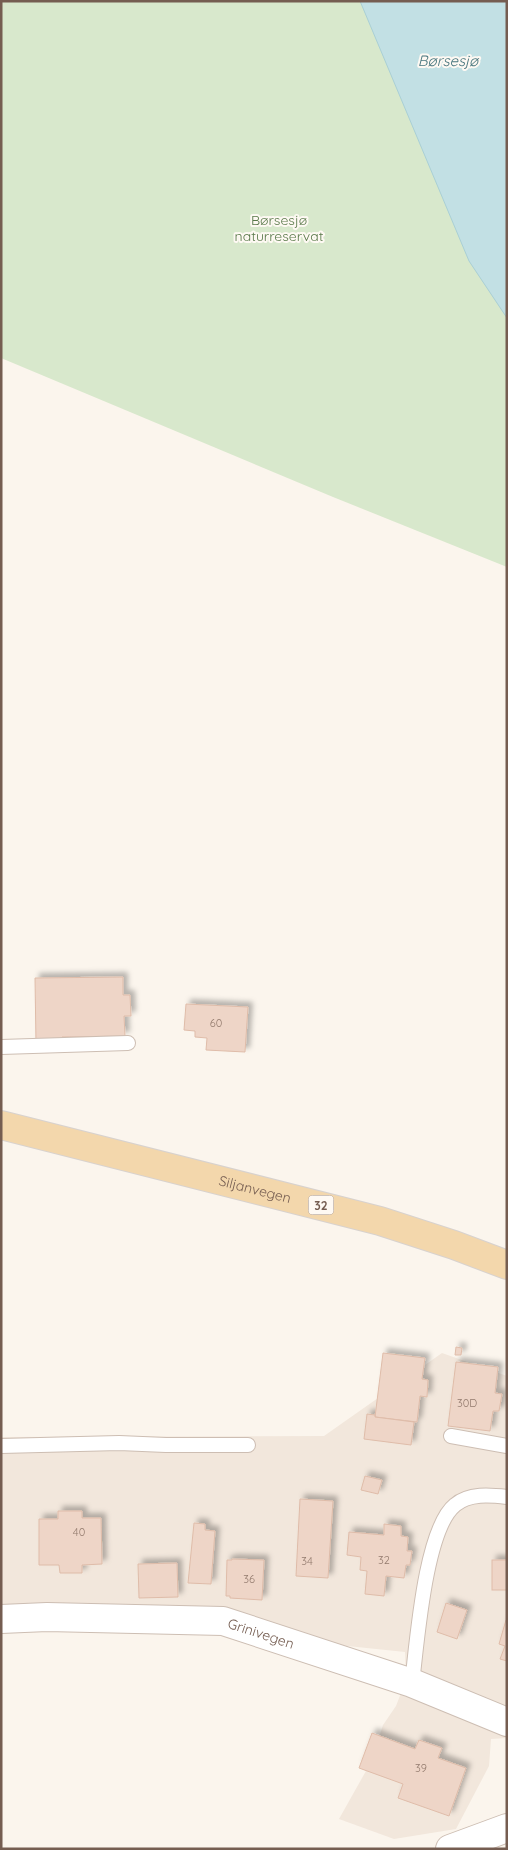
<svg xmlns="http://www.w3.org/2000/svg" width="508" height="1850" viewBox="0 0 508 1850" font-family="Quicksand,sans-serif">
<defs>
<filter id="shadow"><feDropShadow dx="4.5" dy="-4.5" stdDeviation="2.5" flood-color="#0004"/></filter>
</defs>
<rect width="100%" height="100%" fill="#fbf5ed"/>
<path fill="#f2e7dc" d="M 442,1353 L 507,1376 L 507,1738 L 491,1739 L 489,1766 L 456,1829 L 394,1839 L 339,1819 L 371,1762 L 383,1725 L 396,1706 L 406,1680 L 405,1652 L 252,1636 L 242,1633 L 1,1631 L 1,1437 L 324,1436 Z"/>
<path fill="#d8e8cc" d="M 1,1 L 507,1 L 507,567 L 333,497 L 1,358 Z"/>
<path fill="#c2e0e4" stroke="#a9cfd5" d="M 360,1 L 507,1 L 507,318 L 469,261 Z"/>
<g fill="#eed5c7" stroke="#dfbca9" filter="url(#shadow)">
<path d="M 123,977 L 123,995 L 130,995 L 131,1016 L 124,1016 L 125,1036 L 62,1037 L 62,1043 L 36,1044 L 35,978 Z"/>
<path d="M 186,1004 L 248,1007 L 245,1052 L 206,1050 L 207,1038 L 195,1037 L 195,1031 L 184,1030 Z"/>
<path d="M 456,1347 L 462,1348 L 461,1355 L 455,1355 Z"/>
<path d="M 383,1353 L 425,1358 L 422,1379 L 428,1380 L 427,1397 L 420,1396 L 417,1422 L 375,1417 Z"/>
<path d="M 456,1362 L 498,1367 L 495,1393 L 502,1394 L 499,1411 L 493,1411 L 490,1431 L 448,1426 Z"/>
<path d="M 367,1414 L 375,1415 L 375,1417 L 414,1422 L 411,1445 L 364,1439 Z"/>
<path d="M 365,1476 L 382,1480 L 378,1494 L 361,1490 Z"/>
<path d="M 300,1499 L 333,1501 L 328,1578 L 296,1576 Z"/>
<path d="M 58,1511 L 82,1511 L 82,1518 L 101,1518 L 102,1564 L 82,1565 L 82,1573 L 60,1573 L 59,1565 L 39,1565 L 39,1519 L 58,1519 Z"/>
<path d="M 194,1523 L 205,1524 L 205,1530 L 215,1531 L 211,1584 L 188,1583 Z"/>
<path d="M 384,1524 L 401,1526 L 401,1536 L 408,1537 L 407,1551 L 412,1551 L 410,1565 L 406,1565 L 404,1578 L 386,1576 L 384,1596 L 365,1594 L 367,1571 L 360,1570 L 361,1557 L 347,1555 L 349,1532 L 384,1535 Z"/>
<path d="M 232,1559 L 264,1560 L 262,1600 L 230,1598 L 230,1596 L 226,1596 L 227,1560 L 232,1560 Z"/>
<rect x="492" y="1560" width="15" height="30"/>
<path d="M 177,1563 L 178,1597 L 139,1598 L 138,1564 Z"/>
<path d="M 446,1603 L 467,1610 L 457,1639 L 437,1632 Z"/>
<path d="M 506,1620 L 507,1620 L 507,1661 L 500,1659 L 505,1646 L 499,1644 Z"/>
<path d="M 372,1733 L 415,1749 L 419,1740 L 442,1748 L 438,1758 L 466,1768 L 449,1816 L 398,1798 L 403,1784 L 359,1768 Z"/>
</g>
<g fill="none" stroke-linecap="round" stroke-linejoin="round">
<g stroke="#cdbeb3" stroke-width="16">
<g id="lane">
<path d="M 1,1047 L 128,1043"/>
<path d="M 451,1436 L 507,1446"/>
<path d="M 1,1446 L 119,1443 L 166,1445 L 248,1445"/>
<path d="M 412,1683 C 417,1643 425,1529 455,1505 C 469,1493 490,1495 507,1497"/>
</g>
</g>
<g stroke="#cdbeb3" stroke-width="30">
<g id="street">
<path id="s1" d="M 1,1619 L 47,1617 L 223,1621 L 412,1683 L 507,1722"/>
<path d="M 450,1849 L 507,1828"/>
</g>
</g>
<g stroke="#d8d2ce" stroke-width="30">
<g id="primary">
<path id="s2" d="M 1,1125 L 380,1221 L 454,1245 L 507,1265"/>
</g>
</g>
<use href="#lane" stroke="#fff" stroke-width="14"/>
<use href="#street" stroke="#fff" stroke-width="28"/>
<use href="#primary" stroke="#f3d7ac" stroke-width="28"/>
</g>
<g text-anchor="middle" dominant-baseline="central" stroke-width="4" stroke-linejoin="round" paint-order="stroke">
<g font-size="11" fill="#937b6e">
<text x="216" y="1023">60</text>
<text x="467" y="1403">30D</text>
<text x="79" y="1532">40</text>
<text x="384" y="1560">32</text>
<text x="307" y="1561">34</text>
<text x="249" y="1579">36</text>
<text x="421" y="1768">39</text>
</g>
<rect fill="#fef9f3" stroke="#9e8c82" stroke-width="1" x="308.5" y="1195.5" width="25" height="19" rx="4"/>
<g font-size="12" font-weight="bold" fill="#755d51">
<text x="321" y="1205">32</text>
</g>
<g font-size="14" fill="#59794a" stroke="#fef9f3">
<text x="279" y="220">Børsesjø<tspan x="279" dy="16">naturreservat</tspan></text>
</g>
<g font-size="14" fill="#755d51" stroke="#fef9f3">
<text stroke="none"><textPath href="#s2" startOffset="262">Siljanvegen</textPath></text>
<text stroke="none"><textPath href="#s1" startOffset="262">Grinivegen</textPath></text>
</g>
<g font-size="15" font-style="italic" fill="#49777f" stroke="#fef9f3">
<text x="448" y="60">Børsesjø</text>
</g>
</g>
<rect width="508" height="1850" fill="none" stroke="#755d51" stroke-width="5"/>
</svg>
